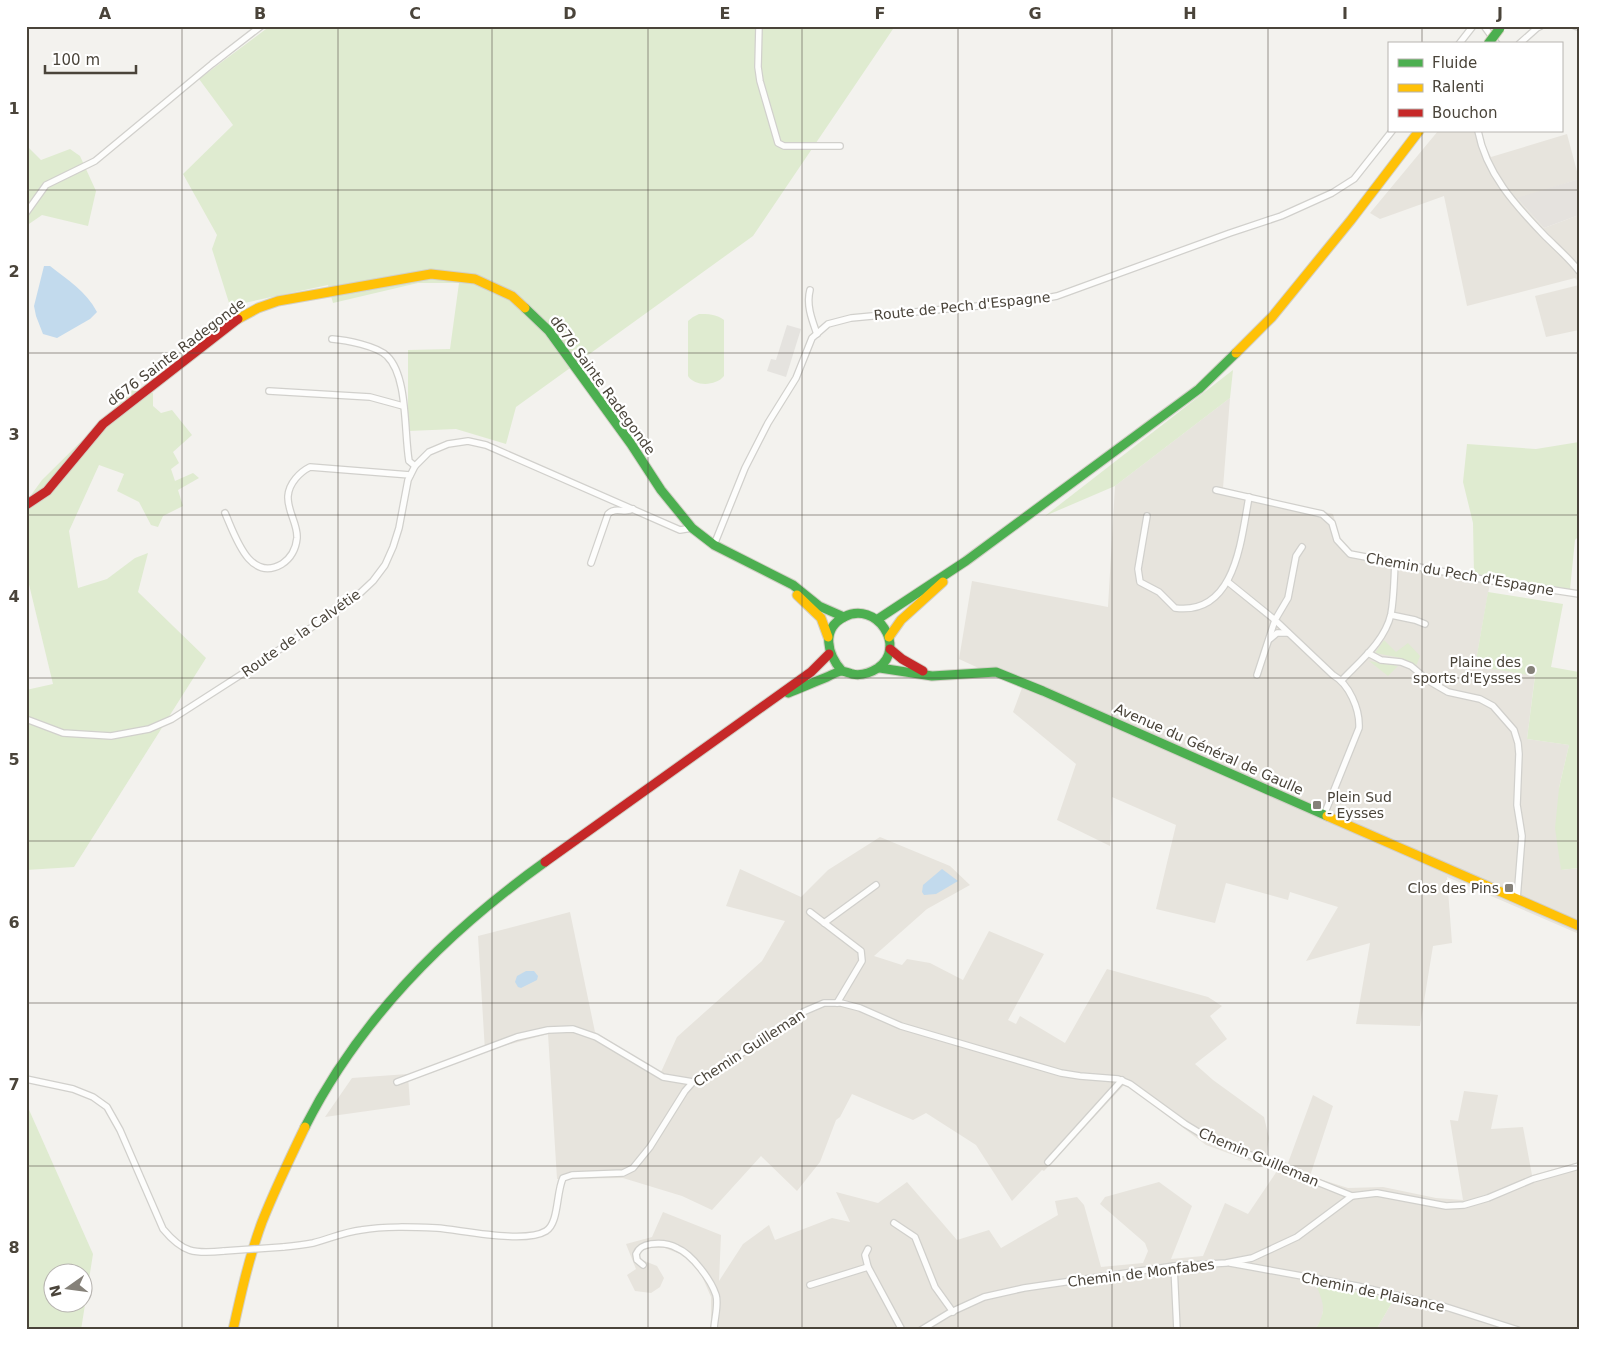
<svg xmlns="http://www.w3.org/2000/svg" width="1605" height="1356" viewBox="0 0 1605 1356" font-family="'DejaVu Sans',sans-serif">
<rect width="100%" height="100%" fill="#f3f2ee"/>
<g fill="#e7e4dd">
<path d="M 1438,131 L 1476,131 L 1491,157 L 1567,134 L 1579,179 L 1518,199 L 1544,228 L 1579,215 L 1579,282 L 1575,278 L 1467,306 L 1444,196 L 1380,219 L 1370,213 Z"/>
<path d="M 1579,285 L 1579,330 L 1546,337 L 1535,296 Z"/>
<path d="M 1230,398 L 1223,488 L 1333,514 L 1340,538 L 1346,547 L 1351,551 L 1491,577 L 1475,666 L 1535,675 L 1527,739 L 1569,745 L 1559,788 L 1561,870 L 1579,868 L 1579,934 L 1447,877 L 1452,943 L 1433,946 L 1420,1026 L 1356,1024 L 1370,943 L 1306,961 L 1338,907 L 1290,892 L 1288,900 L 1226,883 L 1215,923 L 1156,909 L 1176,825 L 1112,797 L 1110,846 L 1057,820 L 1076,764 L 1013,712 L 1022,688 L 959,659 L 972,581 L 1108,607 L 1115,486 Z"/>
<path d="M 880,837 L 950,866 L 970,885 L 927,909 L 874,956 L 902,965 L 907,959 L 930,963 L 963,980 L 989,931 L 1044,954 L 1008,1020 L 1016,1024 L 1020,1016 L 1065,1043 L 1107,969 L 1208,997 L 1222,1006 L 1210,1016 L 1227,1039 L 1195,1064 L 1213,1080 L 1264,1117 L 1269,1138 L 1266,1157 L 1288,1163 L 1313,1095 L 1333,1106 L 1310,1176 L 1348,1188 L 1383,1187 L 1436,1198 L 1463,1200 L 1450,1120 L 1458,1121 L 1464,1091 L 1498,1095 L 1491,1129 L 1523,1127 L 1532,1175 L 1579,1162 L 1579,1330 L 1376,1330 L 1394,1299 L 1317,1285 L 1324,1303 L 1322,1318 L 1315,1330 L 711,1330 L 711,1297 L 701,1274 L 685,1256 L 665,1248 L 649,1248 L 642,1251 L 640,1256 L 642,1260 L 657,1266 L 664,1278 L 660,1287 L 651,1293 L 635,1291 L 627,1275 L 636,1269 L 626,1244 L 652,1237 L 663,1212 L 721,1235 L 719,1281 L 743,1244 L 769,1225 L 775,1240 L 832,1218 L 850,1222 L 836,1192 L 878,1203 L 907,1182 L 957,1240 L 989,1230 L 1001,1248 L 1058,1215 L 1055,1201 L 1077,1197 L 1084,1205 L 1101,1267 L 1143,1263 L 1148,1251 L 1145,1243 L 1100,1204 L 1105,1197 L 1159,1182 L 1192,1206 L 1171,1259 L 1203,1256 L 1225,1203 L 1248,1214 L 1277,1171 L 1206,1145 L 1125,1084 L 1044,1171 L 1042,1170 L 1012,1201 L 976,1145 L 926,1113 L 913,1120 L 852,1094 L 840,1117 L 836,1120 L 820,1162 L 797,1191 L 761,1156 L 712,1210 L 682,1196 L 623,1178 L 557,1179 L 548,1034 L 485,1051 L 478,936 L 570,912 L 595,1032 L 661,1072 L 677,1037 L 762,961 L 785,921 L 726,906 L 740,869 L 801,897 L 828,870 Z"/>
<path d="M 408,1074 L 410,1105 L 325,1117 L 352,1078 Z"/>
</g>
<path fill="#e5e2de" d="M 1579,179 L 1579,215 L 1544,228 L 1517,198 Z"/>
<g fill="#dfebd0" fill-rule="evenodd">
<path d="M 270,26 L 895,26 L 753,236 L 516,407 L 506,444 L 456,429 L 408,431 L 408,350 L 450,349 L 459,283 L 418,283 L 333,303 L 328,285 L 230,306 L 212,249 L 217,235 L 183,174 L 233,125 L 199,79 Z"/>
<path d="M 26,145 L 41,160 L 70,149 L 80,156 L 96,191 L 88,226 L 42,215 L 26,226 Z"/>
<path d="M 699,314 C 708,314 716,314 724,320 L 724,376 C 716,386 695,387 688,376 L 688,321 L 693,317 Z"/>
<path d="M 1233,370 L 1230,398 L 1115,486 L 1045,516 Z"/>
<path d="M 133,390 L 153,393 L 153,406 L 161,413 L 172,410 L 192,435 L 173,452 L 179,463 L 171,469 L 175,481 L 193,473 L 199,478 L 178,490 L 183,506 L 163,516 L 158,527 L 151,525 L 139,502 L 117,491 L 124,474 L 99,465 L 69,531 L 78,588 L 107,579 L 135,558 L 148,553 L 138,592 L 206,658 L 74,867 L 26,870 L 26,690 L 53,684 L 26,572 L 26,502 L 42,480 Z"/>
<path d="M 1579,442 L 1579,536 L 1575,540 L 1570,589 L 1474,574 L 1473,523 L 1463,482 L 1467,444 L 1536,449 Z"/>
<path d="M 1488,592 L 1563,604 L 1551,667 L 1579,672 L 1579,868 L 1561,870 L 1555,828 L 1559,788 L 1569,745 L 1527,739 L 1535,676 L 1475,666 Z"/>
<path d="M 1384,640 L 1396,652 L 1408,643 L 1420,656 L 1416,666 L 1401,658 L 1375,653 Z"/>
<path d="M 1369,661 L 1398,666 L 1388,676 Z"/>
<path d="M 26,1103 L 93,1254 L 81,1330 L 26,1330 ZM 52,1274 L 82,1274 L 82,1304 L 52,1304 Z"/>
<path d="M 1316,1285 L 1394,1299 L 1376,1330 L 1315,1330 C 1327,1311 1324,1304 1316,1285 Z"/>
</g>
<path fill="#e5e3df" d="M 787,325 L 801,329 L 786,377 L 767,371 L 771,359 L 776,360 Z"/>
<g fill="#c2daed">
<path d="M 44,266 L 50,266 C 68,280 86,291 97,312 L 90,319 L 57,338 L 43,334 L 36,316 L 34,306 Z"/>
<path d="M 942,869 L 958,881 L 936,894 L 924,895 L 922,892 L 923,885 Z"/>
<path d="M 526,971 L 534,971 L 538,976 L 537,980 L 521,988 L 518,987 L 515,982 L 517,976 Z"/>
</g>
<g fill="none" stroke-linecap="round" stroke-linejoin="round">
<g stroke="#d1d0cc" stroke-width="8">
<g id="street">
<path d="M 759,26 L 758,67 L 760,81 L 778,143 L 784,146 L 840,146"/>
<path d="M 1484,26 L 1497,44"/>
<path d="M 1575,26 L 1579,27"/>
<path d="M 1459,44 L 1473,26"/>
<path d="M 1519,44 L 1537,28 L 1541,26"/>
<path d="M 1478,131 C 1486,173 1515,205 1544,235 C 1556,247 1569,258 1579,271"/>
<path d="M 26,213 L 46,185 L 95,161 L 212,64 L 261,26"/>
<path d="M 810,290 C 806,305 812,320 817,334"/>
<path d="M 332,339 C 346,340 377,346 387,356 C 408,376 404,432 409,461 L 415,466"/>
<path d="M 269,391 L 370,397 L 403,406"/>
<path d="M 1216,490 L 1322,514 L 1332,523 L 1337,540 L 1350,554 L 1487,580 L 1579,594"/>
<path d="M 225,513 C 235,535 249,583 282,564 C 291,558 296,548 297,538 C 298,524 287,511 288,496 C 289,483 300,472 310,467 L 410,475"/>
<path d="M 1147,516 L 1138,569 L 1140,582 L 1159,592 L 1175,608 C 1236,616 1241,539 1249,497"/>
<path d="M 714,545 L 745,468 L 768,423 L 796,378 L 812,338 L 828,324 L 851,318 L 978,306 L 1041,299 L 1057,296 L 1230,233 L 1281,216 L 1332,193 L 1354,179 L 1392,131"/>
<path d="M 1302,547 L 1296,556 L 1288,598 L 1275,620 L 1333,675 C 1349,684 1360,709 1359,728 L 1324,815"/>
<path d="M 591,563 L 608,514 C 616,506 625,514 633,509"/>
<path d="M 1228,582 L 1275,620 L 1257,675"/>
<path d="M 1391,615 L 1415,620 L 1425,624"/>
<path d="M 1270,639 L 1277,633 L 1288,633"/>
<path d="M 1368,653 L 1381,660 L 1401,662 L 1411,666 L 1429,681 L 1448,692 L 1480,699 L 1493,706 L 1514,730 L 1518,743 L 1519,754 L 1517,805 L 1522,836 L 1517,899"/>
<path d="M 1342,680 C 1360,661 1385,641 1391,614 C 1394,598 1394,580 1395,563"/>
<path d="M 26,719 L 63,733 L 111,736 L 149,729 L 172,719 L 270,656 L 357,596 L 373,581 L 385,565 L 393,547 L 399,528 L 408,480 L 415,466 L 429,452 L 448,444 L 468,441 L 486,445 L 680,530 L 692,528"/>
<path d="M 810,912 L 861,951 L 862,961 L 837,1003"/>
<path d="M 824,923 L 876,885"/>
<path d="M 26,1079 L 73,1089 L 93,1097 L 107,1107 L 120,1130 L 163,1229 C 183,1253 194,1254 224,1251"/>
<path d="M 397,1082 L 517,1037 L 548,1030 L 573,1029 L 596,1037 L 663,1077 L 693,1082"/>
<path d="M 1048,1162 L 1122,1080"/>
<path d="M 894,1223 L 915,1237 L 935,1287 L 953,1312"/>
<path d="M 283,1247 C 293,1246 303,1245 313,1243 C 329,1239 344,1232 361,1230 C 385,1226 412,1227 437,1228 C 462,1230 525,1244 546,1231 C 559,1223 556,1193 563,1178 L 572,1175 L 623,1173 L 633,1168 L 650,1147 L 685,1091 L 693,1082 L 709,1075 L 803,1012 L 824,1003 L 841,1003 L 860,1008 L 901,1026 L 1061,1073 L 1080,1076 L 1118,1079 L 1130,1084 L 1185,1124 L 1208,1138 L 1352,1196"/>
<path d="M 868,1249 L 865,1255 L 868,1267 L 902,1330"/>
<path d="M 1230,1263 L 1357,1286 L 1446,1307 L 1518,1330"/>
<path d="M 643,1265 L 637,1260 L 636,1254 C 639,1247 644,1245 651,1244 C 659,1243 670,1244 677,1248 C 692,1254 711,1280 716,1295 C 719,1305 714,1320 714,1330"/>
<path d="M 1174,1266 L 1177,1330"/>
<path d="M 810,1285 L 868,1267"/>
<path d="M 921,1330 L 949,1313 L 984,1297 L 1024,1288 L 1174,1266 L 1226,1263 L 1252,1258 L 1297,1237 L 1352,1196 L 1377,1193 L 1446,1206 L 1464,1205 L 1488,1198 L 1533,1179 L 1579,1166"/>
</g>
</g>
<g stroke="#d2cfc6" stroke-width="11">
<g id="fast">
<path d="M 525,308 L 549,331 L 631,444 L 661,490 L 692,528 L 714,545 L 793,585 L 819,606 L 844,617"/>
<path d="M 878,619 L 966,561 L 1199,389 L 1236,353"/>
<path d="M 880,668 L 932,676 L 996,672 L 1043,691 L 1327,816"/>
<path d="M 788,693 C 801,688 814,682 827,677 C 831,675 837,672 841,671 C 844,671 849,673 852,674 C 861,676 870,673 878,668 C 908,647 876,600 844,617 C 821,629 827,654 842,671"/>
<path d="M 305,1127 C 360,1018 447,932 545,862"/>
</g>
</g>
<g stroke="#d2cfc6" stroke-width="11">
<g id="slow">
<path d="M 238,319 L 258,308 L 278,301 L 431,274 L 475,279 L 512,296 L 525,308"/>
<path d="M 1236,353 L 1272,317 L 1351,220 L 1419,131"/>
<path d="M 797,595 L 821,618 L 828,637"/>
<path d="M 889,637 L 901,620 L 943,582"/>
<path d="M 1327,816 L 1579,926"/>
<path d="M 233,1330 C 241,1294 249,1257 262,1222 C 275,1189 290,1158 305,1127"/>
</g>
</g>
<g stroke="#d2cfc6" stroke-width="11">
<g id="jam">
<path d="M 26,505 L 47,491 L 103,424 L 238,319"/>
<path d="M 890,649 L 902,659 L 923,671"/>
<path d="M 545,862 L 811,672 L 829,654"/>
</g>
</g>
<use href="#street" stroke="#fdfdfc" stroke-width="5.5"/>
<use href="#fast" stroke="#4caf50" stroke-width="9"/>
<use href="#slow" stroke="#ffc107" stroke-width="9"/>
<use href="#jam" stroke="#c62828" stroke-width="9"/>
<g stroke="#d1d0cc" stroke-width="8" stroke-linecap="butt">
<path id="street-bridge" d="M 224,1251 L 283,1247"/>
</g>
<g stroke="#d4cfbd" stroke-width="11" stroke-linecap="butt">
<path id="fast-bridge" d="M 1488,44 L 1500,28"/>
</g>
<use href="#street-bridge" stroke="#fdfdfc" stroke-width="5.5"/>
<use href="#fast-bridge" stroke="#4caf50" stroke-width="9"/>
</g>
<path fill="none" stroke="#4a443a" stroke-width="1" stroke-opacity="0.55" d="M 182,26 L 182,1330M 338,26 L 338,1330M 492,26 L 492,1330M 648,26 L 648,1330M 802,26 L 802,1330M 958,26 L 958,1330M 1112,26 L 1112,1330M 1268,26 L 1268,1330M 1422,26 L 1422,44M 1422,131 L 1422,1330M 26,190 L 1579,190M 26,353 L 1579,353M 26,515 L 1579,515M 26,678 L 1579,678M 26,841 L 1579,841M 26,1003 L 1579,1003M 26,1166 L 1579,1166"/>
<g fill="#858179" stroke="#fff" stroke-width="2">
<circle cx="1531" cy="670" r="5"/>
<rect x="1312" y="800" width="10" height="10" rx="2.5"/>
<rect x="1504" y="883" width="10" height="10" rx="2.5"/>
</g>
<g text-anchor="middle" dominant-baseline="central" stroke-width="4.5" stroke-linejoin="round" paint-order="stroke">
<g font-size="14" fill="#4a443a" stroke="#fff">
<text transform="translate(962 306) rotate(-6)">Route de Pech d'Espagne</text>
<text transform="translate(176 352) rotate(-37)">d676 Sainte Radegonde</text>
<text transform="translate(603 385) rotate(54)">d676 Sainte Radegonde</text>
<text transform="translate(1460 574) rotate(10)">Chemin du Pech d'Espagne</text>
<text transform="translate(301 633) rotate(-35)">Route de la Calvétie</text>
<text transform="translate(1209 749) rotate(24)">Avenue du Général de Gaulle</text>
<text transform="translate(749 1048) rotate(-33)">Chemin Guilleman</text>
<text transform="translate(1259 1157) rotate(23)">Chemin Guilleman</text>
<text transform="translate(1141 1273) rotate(-7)">Chemin de Monfabes</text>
<text transform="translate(1373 1292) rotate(12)">Chemin de Plaisance</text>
</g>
<g font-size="14" fill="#4a443a" stroke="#fff" text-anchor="end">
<text x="1521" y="662">Plaine des<tspan x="1521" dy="16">sports d'Eysses</tspan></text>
<text x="1327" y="797" text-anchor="start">Plein Sud<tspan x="1327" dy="16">- Eysses</tspan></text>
<text x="1499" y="888">Clos des Pins</text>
</g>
</g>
<rect width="1605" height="1356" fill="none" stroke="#ffffff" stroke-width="55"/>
<rect x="1388" y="42" width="175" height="90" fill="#ffffff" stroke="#b7b4b0"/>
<rect x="1398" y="59" width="25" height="8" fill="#4caf50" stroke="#b7b4b0"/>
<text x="1432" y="68" font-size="15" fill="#4a443a">Fluide</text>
<rect x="1398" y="84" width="25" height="8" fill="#ffc107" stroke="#b7b4b0"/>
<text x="1432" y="92" font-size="15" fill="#4a443a">Ralenti</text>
<rect x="1398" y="109" width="25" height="8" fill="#c62828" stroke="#b7b4b0"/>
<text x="1432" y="118" font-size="15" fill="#4a443a">Bouchon</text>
<g transform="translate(68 1288) rotate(256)"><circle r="24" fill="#ffffff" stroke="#b7b4b0"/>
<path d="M0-4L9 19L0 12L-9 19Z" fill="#858179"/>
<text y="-8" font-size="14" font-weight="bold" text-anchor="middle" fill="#4a443a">N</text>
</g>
<path d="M45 65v8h91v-8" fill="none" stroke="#4a443a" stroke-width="2.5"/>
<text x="52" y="65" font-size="15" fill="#4a443a" stroke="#ffffff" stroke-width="4" paint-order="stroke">100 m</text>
<rect x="28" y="28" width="1550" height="1300" fill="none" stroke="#4a443a" stroke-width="2"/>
<g font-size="16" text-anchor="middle" font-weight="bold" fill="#4a443a">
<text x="105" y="19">A</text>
<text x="260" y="19">B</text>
<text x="415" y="19">C</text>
<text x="570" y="19">D</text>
<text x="725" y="19">E</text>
<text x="880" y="19">F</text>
<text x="1035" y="19">G</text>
<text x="1190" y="19">H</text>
<text x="1345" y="19">I</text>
<text x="1500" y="19">J</text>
<text x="14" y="114">1</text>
<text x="14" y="277">2</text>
<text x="14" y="440">3</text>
<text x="14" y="602">4</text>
<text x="14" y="765">5</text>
<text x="14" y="928">6</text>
<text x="14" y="1090">7</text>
<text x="14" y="1253">8</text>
</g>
</svg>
